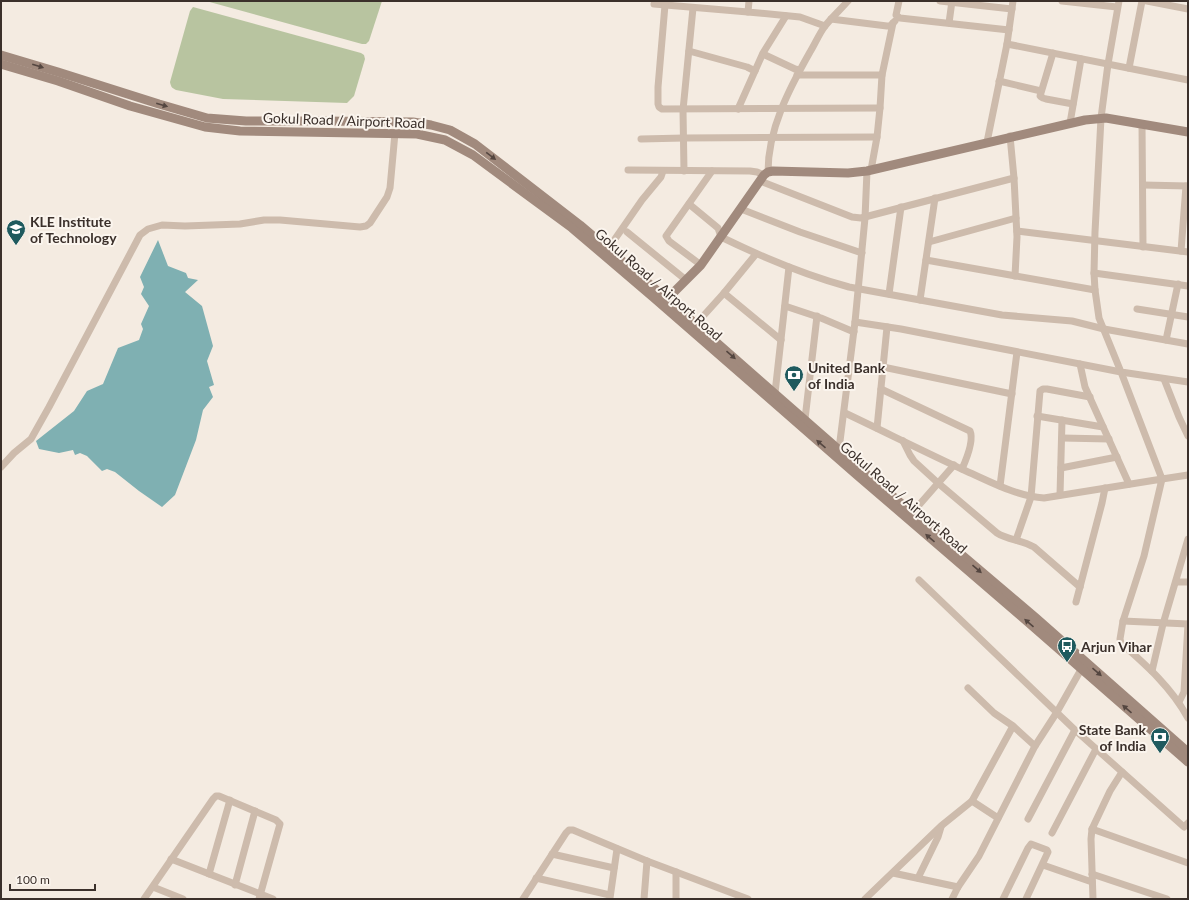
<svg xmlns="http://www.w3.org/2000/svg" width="1189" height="900" viewBox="0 0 1189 900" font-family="Lato,sans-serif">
<rect width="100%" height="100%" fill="#f4ebe1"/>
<g fill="#b8c4a0">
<path d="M 206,1 L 382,1 L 369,41 L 366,44 L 362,44 Z"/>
<path d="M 193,7 L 361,53 L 364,55 L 365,59 L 354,96 L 347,103 L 223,99 L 176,90 C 172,88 171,87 170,82 L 190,11 Z"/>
</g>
<path fill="#7fb0b2" d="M 158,240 L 168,266 L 186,273 L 188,278 L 198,280 L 185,292 L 202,306 L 213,346 L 207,361 L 214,385 L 209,387 L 213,397 L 203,410 L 196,440 L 175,495 L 162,507 L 139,491 L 115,472 L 107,469 L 102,471 L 87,456 L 80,453 L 75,455 L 73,450 L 59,453 L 39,449 L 36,441 L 74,411 L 87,391 L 103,384 L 118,348 L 139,340 L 143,329 L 141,324 L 149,306 L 141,294 L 144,287 L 140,277 Z"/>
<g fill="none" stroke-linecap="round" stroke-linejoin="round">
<g stroke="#cdbbac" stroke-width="7">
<path d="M 749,1 L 748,12 L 800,17 L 825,26"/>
<path d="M 899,1 L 896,15 L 900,18 L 1009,30"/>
<path d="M 940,1 L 1012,9"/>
<path d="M 1062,1 L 1117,7"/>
<path d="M 1119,1 L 1108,64 L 1101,118 L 1095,232 L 1094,273 L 1095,290 L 1099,318 L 1121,372 L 1188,382"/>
<path d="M 1147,1 L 1188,9"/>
<path d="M 654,4 L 748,12"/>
<path d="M 665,5 L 658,87 L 658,104 L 659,107 L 662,109 L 880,108"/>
<path d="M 831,19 L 887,26 L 890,26 L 895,21"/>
<path d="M 949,23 L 952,1"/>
<path d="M 1007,44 L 1188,80"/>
<path d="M 689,51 L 747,67 L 755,71"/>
<path d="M 1053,53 L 1040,96 L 1043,98 L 1046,99 L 1073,104"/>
<path d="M 763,54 L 795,69 L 799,70"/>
<path d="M 1129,68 L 1142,1"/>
<path d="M 797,75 L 882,75"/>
<path d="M 999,81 L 1041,91"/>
<path d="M 738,109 L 763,53 L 786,16"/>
<path d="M 1070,123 L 1081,59"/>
<path d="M 1142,124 L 1143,247"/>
<path d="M 1010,136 L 1014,178 L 1017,237 L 1015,276"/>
<path d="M 641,139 L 684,138 L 877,137"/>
<path d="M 987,142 L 1007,44 L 1013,1"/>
<path d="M 628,170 L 750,171 L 757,172 L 764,175"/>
<path d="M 871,170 L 877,137 L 880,108 L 882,75 L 893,23"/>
<path d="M 684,171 L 683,110 L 693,8"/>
<path d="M 768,172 C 768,129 789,89 810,52 C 815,44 819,34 825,26 C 832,17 841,9 848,1"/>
<path d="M 760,181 L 852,217 L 861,218 L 1014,178"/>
<path d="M 1143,185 L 1188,186"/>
<path d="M 689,204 L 718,228 L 721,237 C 762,257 805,275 849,287 L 1002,315 L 1072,321 L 1104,329 L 1188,344"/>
<path d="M 741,209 L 800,232 L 862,253"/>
<path d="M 1017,231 L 1188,252"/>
<path d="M 627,232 L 686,280"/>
<path d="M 929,242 L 1016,218"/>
<path d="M 608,249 L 642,200 L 661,177 L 663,171"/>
<path d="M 1181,251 L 1186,186"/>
<path d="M 926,260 L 1095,290"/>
<path d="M 701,265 L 669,241 L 666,236 L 712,171"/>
<path d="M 1094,273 L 1188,286"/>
<path d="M 724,293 L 781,340"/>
<path d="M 889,294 L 901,207"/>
<path d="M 920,300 L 935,198"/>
<path d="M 785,306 L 821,318 L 854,332"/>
<path d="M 1137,309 L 1188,317"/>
<path d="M 855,322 L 901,329 L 1121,372 L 1162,479 L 1188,475"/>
<path d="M 696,324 L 724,293 L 756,254"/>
<path d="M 1166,340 L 1178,284"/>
<path d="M 1080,364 L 1085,387 L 1129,484"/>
<path d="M 883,367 L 1012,394"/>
<path d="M 1164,379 L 1179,417 L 1188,436"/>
<path d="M 881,389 L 970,431 C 974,440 966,460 962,469"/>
<path d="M 775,393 L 789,267"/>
<path d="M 845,413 C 885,432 925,452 966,471 C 991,482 1016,496 1044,498 L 1162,479 L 1144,556 L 1123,621 L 1120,639 L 1121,643 C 1147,666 1171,687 1188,718"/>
<path d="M 1037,416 L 1103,427"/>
<path d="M 805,419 L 817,316"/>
<path d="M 877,428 L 887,327"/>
<path d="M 1062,438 L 1109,439"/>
<path d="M 903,441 L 910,455 L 914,461 L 938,483 L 997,533 C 1008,540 1022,540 1034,547 L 1080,587"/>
<path d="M 837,452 L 839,449 L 855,322 L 865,218 L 867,171"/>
<path d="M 1,467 L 14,453 L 31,439 L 49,407 L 140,235 L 148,229 L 162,225 L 185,226 L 240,224 L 264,220 L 280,220 L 360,227 L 366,226 L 370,223 L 387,197 L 390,188 L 395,133"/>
<path d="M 1061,468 L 1117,457"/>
<path d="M 1000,486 L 1017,352"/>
<path d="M 1060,495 L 1062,420"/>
<path d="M 912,513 L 954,465"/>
<path d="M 1016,540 L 1031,497 L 1040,391 L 1043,389 L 1047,389 L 1090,397"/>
<path d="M 919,580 L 1075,730 L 1184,827 L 1188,823"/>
<path d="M 1176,582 L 1188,582"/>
<path d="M 1076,602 L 1102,503 L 1105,488"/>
<path d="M 1123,621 L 1188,624"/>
<path d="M 1152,671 L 1163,624 L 1188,539"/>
<path d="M 968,688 L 994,713 L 1013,726 L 1035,746"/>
<path d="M 1179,702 L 1184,692 L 1188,624"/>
<path d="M 972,801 L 998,818"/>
<path d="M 1028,819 L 1075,730"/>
<path d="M 1092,829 L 1188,863"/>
<path d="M 1052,833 L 1096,749"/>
<path d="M 552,854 L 614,868"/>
<path d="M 171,859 L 273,899"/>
<path d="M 1043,865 L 1092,882"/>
<path d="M 893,873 L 958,887"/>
<path d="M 209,874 L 230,800"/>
<path d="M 1092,874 L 1167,899"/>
<path d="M 536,878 L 610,895"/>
<path d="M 918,878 L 938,837 L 941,827"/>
<path d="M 235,885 L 255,811"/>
<path d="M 153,887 L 183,899"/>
<path d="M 610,898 L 617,849"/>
<path d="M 144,899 L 213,799 L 216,796 L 219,796 L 276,820 L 280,824 L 259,899"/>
<path d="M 523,899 L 566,833 L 569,830 L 573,830 L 647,861 L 748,899"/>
<path d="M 644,899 L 647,861"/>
<path d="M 676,899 L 676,872"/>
<path d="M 865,899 L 941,826 L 972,801 L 1013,726"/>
<path d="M 952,899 L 958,887 L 979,856 L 1035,746 L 1057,712 L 1083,666"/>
<path d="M 1003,899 L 1028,848 L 1031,844 L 1047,850 L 1048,852 L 1026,899"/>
<path d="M 1093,899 L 1091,839 L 1092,829 L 1110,791 L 1122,772"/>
</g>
<g stroke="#a18a7d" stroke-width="9">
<path d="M 1,55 L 58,72 L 159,104 L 207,118 L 246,121 L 322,121 L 413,122 L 431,125 L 450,130 L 475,144 L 580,225 L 667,299 L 863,471 L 1036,618 L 1188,752"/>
<path d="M 1,64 L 58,81 L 130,106 L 205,127 L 240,131 L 417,134 L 445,140 L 473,155 L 572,228 L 653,297 L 857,475 L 1029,623 L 1188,762"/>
<path d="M 667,299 L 701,265 L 764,175 L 768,172 L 773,171 L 848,173 L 867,171 L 1085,120 L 1106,118 L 1188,132"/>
</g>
</g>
<defs><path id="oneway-solid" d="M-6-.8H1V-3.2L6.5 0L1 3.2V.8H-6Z"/></defs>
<g fill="#544640">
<use href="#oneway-solid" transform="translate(38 66) rotate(17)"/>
<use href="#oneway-solid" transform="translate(162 105) rotate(16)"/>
<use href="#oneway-solid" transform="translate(491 156) rotate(37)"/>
<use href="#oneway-solid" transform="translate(731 355) rotate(41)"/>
<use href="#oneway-solid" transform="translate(821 444) rotate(-139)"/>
<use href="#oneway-solid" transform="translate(930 538) rotate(-139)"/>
<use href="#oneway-solid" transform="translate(977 569) rotate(41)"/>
<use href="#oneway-solid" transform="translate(1029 623) rotate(-139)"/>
<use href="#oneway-solid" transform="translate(1097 672) rotate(41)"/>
<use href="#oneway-solid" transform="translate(1127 709) rotate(-139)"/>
</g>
<defs>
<g id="university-pin" transform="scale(1)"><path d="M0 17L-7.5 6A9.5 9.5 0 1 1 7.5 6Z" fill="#1f5a5e" stroke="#fbf5ee"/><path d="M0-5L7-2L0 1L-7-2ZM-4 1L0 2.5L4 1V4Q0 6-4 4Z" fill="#fff"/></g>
<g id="bank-pin" transform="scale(1)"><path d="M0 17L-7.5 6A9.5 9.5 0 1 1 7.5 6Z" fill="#1f5a5e" stroke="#fbf5ee"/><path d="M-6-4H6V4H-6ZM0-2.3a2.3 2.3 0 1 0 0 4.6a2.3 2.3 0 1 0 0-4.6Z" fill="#fff"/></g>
<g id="bus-pin" transform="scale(1)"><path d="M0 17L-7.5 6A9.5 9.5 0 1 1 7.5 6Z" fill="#1f5a5e" stroke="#fbf5ee"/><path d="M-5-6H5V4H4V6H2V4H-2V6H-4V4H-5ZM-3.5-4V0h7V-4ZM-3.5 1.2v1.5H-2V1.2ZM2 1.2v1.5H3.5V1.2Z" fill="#fff"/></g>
</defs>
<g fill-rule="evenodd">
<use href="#university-pin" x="16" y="229"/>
<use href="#bank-pin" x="794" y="375"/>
<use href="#bus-pin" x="1067" y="646"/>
<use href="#bank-pin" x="1160" y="737"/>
</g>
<g text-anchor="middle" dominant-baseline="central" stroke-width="4" stroke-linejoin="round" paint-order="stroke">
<g font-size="14" fill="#3b302b" stroke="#fbf5ee">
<text transform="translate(344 120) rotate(2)">Gokul Road / Airport Road</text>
<text transform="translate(659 284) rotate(41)">Gokul Road / Airport Road</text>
<text transform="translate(904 497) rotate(41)">Gokul Road / Airport Road</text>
</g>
<g font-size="14" font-weight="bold" fill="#3b302b" stroke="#fbf5ee" text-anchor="start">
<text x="30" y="221">KLE Institute<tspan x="30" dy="16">of Technology</tspan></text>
<text x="808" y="367">United Bank<tspan x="808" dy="16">of India</tspan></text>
<text x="1081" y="646">Arjun Vihar</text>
<text x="1146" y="729" text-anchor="end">State Bank<tspan x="1146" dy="16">of India</tspan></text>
</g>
</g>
<rect width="1189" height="900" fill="none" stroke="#3b302b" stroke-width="4"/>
<path d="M10 884v6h85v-6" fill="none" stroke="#3b302b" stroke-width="2"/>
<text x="16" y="884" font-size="12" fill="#3b302b" stroke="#fbf5ee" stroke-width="3" paint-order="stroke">100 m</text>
</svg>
